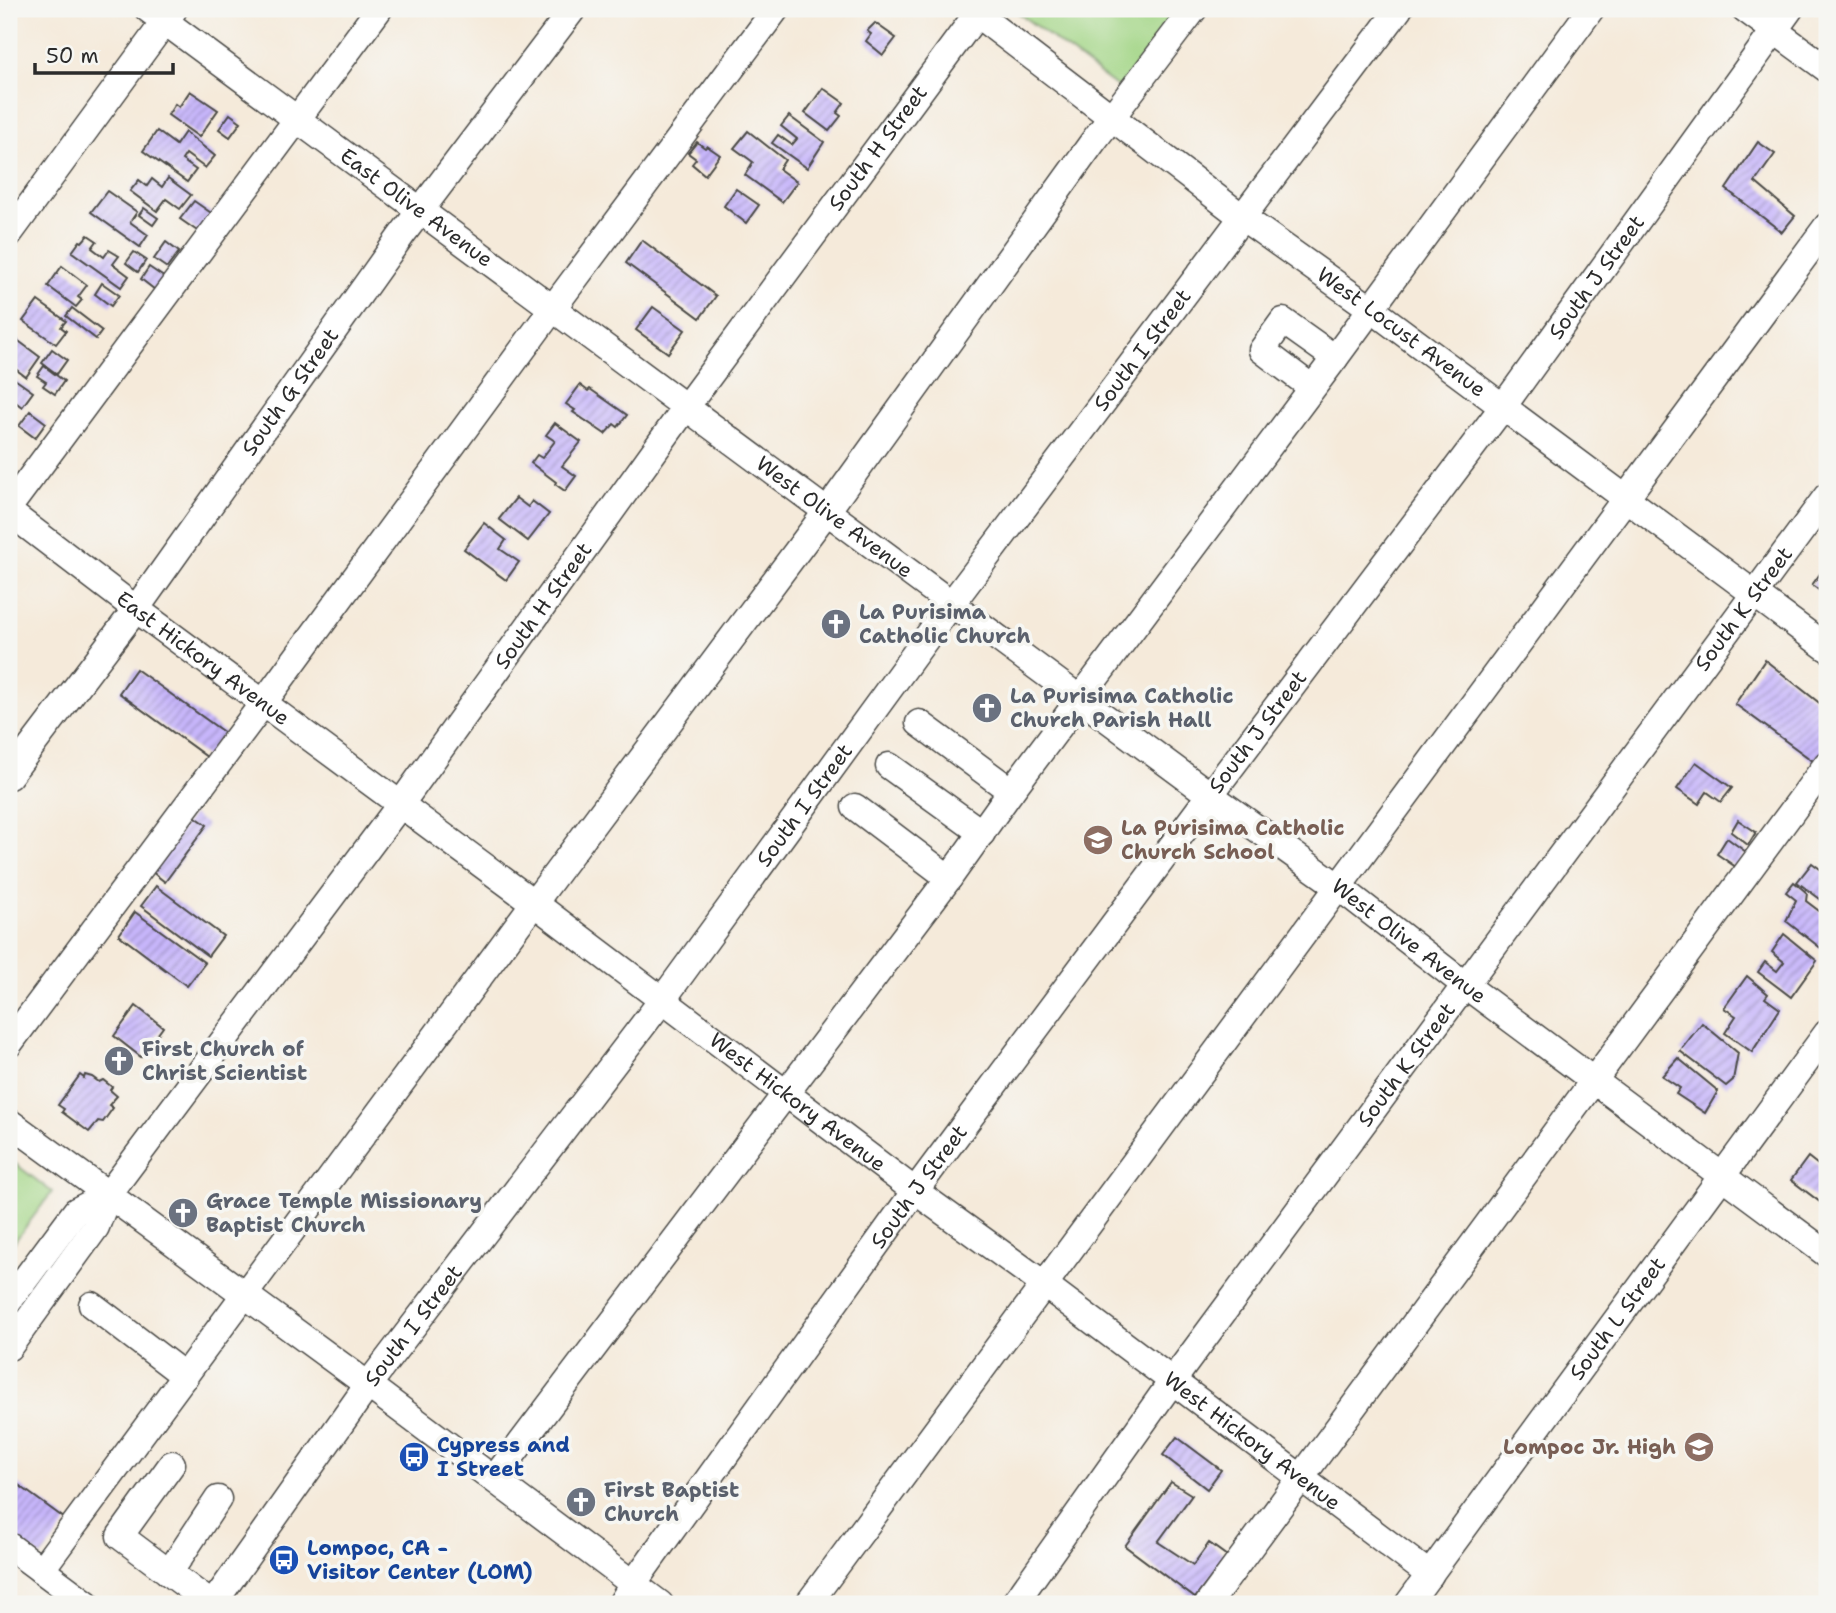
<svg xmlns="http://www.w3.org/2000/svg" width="1836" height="1613" viewBox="0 0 1836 1613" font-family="'Shantell Sans',sans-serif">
<defs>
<pattern id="building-hatch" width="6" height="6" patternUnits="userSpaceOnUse" patternTransform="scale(1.75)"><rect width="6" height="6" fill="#c7b6fb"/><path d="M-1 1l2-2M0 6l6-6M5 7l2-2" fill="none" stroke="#a294cb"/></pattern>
</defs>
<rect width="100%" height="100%" fill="#f6f6f2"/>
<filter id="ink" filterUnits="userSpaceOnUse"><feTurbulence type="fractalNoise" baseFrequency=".0143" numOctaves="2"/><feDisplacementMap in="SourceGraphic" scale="14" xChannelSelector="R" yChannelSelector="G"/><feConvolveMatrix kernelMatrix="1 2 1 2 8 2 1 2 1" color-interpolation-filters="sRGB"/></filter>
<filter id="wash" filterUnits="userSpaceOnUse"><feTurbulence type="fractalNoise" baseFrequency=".00686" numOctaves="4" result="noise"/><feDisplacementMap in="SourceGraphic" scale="28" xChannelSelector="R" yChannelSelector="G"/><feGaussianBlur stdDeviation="1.57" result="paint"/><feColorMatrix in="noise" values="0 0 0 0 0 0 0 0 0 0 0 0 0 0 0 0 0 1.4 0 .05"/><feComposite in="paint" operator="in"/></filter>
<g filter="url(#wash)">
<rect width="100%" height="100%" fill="#f5eada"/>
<g fill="#a2d585" stroke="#668058" stroke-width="2">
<path d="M 1013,9 L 1184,9 L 1123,91 Z"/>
<path d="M 9,1159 L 52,1192 L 9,1249 Z"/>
</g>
<g id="blocks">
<g fill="url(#building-hatch)">
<path d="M 875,23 L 896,38 L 883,55 L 866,41 L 871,34 L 867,31 Z"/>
<path d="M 823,88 L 844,103 L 837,113 L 841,116 L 829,131 L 805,113 Z"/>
<path d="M 190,91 L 218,110 L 199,137 L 168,115 L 175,104 L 179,107 Z"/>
<path d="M 230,114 L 241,122 L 230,137 L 219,129 Z"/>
<path d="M 789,116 L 824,142 L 807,168 L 772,143 L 778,135 L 792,145 L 797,139 L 781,126 Z"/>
<path d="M 157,131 L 176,145 L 185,132 L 215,156 L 205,168 L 186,154 L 182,160 L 196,170 L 187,182 L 143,151 Z"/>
<path d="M 748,131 L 785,160 L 779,169 L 797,182 L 782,202 L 745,175 L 753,162 L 734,148 Z"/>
<path d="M 697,142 L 705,148 L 707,146 L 720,155 L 705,175 L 692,164 L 696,159 L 688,153 Z"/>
<path d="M 1758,142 L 1775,154 L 1755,182 L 1795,216 L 1782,232 L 1726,189 Z"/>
<path d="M 168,178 L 191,195 L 180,209 L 166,199 L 157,211 L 130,191 L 139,180 L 147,186 L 152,179 L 162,187 Z"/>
<path d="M 736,189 L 759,205 L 746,223 L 724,206 Z"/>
<path d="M 107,191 L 137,212 L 130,222 L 148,235 L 140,247 L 91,212 Z"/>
<path d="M 194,201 L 214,215 L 200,233 L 180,219 Z"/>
<path d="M 144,208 L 158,218 L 153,225 L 139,215 Z"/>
<path d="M 88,235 L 97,241 L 92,248 L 104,257 L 109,250 L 119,256 L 113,264 L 129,276 L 121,287 L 72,252 L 80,241 L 82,242 Z"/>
<path d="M 642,240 L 716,296 L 700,318 L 626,263 Z"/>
<path d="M 166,242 L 179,252 L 167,268 L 154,259 Z"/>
<path d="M 134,252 L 146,260 L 138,272 L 126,263 Z"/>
<path d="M 62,266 L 87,285 L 78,297 L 82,300 L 76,307 L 48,286 Z"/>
<path d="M 149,267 L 168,280 L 159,293 L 141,279 Z"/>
<path d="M 102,283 L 119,295 L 111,306 L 95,294 Z"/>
<path d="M 38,301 L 66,321 L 61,327 L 66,331 L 56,344 L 23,321 Z"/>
<path d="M 653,307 L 685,330 L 668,353 L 636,330 Z"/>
<path d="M 72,308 L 102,331 L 96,339 L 66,316 Z"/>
<path d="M 12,336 L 40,357 L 26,377 L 9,364 L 9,340 Z"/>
<path d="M 52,349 L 67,360 L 57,374 L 42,363 Z"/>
<path d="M 44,366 L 64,381 L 55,394 L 43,386 L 46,382 L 37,376 Z"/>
<path d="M 9,375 L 33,392 L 22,407 L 9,397 Z"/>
<path d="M 580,385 L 588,391 L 590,389 L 627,415 L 618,427 L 614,424 L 605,434 L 573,412 L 575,410 L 566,404 Z"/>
<path d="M 30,411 L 46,423 L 35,438 L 19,426 Z"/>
<path d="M 555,423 L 581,442 L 562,466 L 576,476 L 565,491 L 555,484 L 556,482 L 531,463 L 537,455 L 542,458 L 555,441 L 546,435 Z"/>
<path d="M 516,498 L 528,507 L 532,501 L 549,514 L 528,541 L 499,519 Z"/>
<path d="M 484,523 L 506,540 L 500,549 L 519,562 L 506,580 L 464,549 Z"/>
<path d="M 1827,564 L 1827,596 L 1812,585 Z"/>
<path d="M 1765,660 L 1827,709 L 1827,718 L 1821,727 L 1827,732 L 1827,749 L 1817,764 L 1735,704 Z"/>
<path d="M 136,669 L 225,733 L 207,757 L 119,693 Z"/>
<path d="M 1696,762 L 1732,788 L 1721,802 L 1707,792 L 1699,804 L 1677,789 Z"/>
<path d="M 193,815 L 207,825 L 165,882 L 151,871 Z"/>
<path d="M 1738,820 L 1756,832 L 1748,845 L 1731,832 Z"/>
<path d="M 1727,838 L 1746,852 L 1736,867 L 1717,854 Z"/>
<path d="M 1812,863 L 1827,874 L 1827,904 L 1797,882 Z"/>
<path d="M 1794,882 L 1807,893 L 1806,901 L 1827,917 L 1827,953 L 1786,921 L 1796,900 L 1786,892 Z"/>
<path d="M 156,886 L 223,936 L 208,956 L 141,906 Z"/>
<path d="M 135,912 L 205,963 L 187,986 L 119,935 Z"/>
<path d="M 1784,934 L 1817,961 L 1791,997 L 1758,972 L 1765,962 L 1777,971 L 1784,962 L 1772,952 Z"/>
<path d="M 1747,976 L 1768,994 L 1765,998 L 1780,1009 L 1752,1052 L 1725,1033 L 1736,1016 L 1724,1008 Z"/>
<path d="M 136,1006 L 163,1027 L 141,1057 L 114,1036 Z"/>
<path d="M 1702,1023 L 1738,1053 L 1733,1080 L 1726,1086 L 1680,1051 Z"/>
<path d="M 1678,1058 L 1718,1091 L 1705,1113 L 1676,1094 L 1680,1088 L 1662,1076 Z"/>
<path d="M 80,1075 L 84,1078 L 85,1075 L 92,1077 L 99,1082 L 103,1080 L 112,1087 L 110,1090 L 117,1096 L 109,1105 L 113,1108 L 103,1122 L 98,1121 L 89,1132 L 62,1112 L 64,1109 L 58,1105 Z"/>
<path d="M 1808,1157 L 1827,1172 L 1827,1201 L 1824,1205 L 1791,1180 Z"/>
<path d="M 1177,1437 L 1221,1470 L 1207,1489 L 1163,1455 Z"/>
<path d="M 9,1478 L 68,1521 L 41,1557 L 9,1533 Z"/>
<path d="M 1171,1482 L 1192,1495 L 1158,1542 L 1193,1565 L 1209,1543 L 1227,1556 L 1195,1598 L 1125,1546 Z"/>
</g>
</g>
</g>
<g filter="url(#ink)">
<use href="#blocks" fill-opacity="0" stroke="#494845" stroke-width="2"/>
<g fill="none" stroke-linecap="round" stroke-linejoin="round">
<g stroke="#494845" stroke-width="29">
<g id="minor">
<path id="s1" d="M 148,9 L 1210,795 L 1339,887 L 1465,985 L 1827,1254"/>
<path id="s2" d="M 970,9 L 1242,217 L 1370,308 L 1827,648"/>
<path d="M 1745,9 L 1827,69"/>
<path d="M 9,234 L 174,9"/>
<path d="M 1311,387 L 1262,350 L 1283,321 L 1335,358"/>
<path d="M 9,507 L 379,9"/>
<path id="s3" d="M 9,512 L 136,609 L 534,903 L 915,1191 L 1045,1285 L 1430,1575"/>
<path d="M 919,723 L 1011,791"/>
<path d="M 889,766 L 982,833"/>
<path id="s4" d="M 9,776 L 136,609 L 401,236 L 573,9"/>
<path d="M 855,807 L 949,878"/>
<path d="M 9,1044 L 264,702 L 553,308 L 776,9"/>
<path d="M 9,1122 L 368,1385 L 660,1604"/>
<path d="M 9,1301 L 76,1211 L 108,1195"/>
<path d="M 92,1305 L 185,1376"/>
<path id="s5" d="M 9,1347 L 96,1227 L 108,1195 L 400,805 L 686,407 L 977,14"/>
<path d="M 172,1464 L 120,1536 L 211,1604"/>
<path d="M 494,1479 L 949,878 L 1011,791 L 1335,358 L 1591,9"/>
<path d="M 9,1546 L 87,1604"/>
<path d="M 41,1570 L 534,903 L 827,511 L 1095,139 L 1194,9"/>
<path d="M 169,1573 L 218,1499"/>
<path id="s6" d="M 213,1604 L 368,1385 L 663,999 L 952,603 L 1399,9"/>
<path id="s7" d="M 621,1604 L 633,1584 L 915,1191 L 1210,795 L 1502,408 L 1790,9"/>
<path d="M 808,1604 L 1827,226"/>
<path id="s8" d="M 1014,1604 L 1173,1380 L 1827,496"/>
<path d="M 1208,1604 L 1827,764"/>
<path id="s9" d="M 1408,1604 L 1827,1033"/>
</g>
</g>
<use href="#minor" stroke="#fff" stroke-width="26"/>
</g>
</g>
<defs>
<g id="church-disc" transform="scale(1.575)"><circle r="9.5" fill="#6b7280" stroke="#f6f6f2"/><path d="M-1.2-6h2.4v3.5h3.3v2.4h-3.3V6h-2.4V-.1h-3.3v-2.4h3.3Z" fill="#fff"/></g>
<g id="school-disc" transform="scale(1.575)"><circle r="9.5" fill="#8d6e63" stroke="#f6f6f2"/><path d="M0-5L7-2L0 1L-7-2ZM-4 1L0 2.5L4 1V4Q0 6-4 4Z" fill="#fff"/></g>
<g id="bus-disc" transform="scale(1.575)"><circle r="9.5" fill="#1a4fb4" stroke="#f6f6f2"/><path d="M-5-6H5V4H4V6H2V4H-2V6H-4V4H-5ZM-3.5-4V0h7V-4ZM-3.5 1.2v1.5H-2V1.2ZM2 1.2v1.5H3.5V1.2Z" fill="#fff"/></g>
</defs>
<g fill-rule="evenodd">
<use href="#church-disc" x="836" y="624"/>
<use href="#church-disc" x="987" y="708"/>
<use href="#school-disc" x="1098" y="840"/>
<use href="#church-disc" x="119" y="1061"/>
<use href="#church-disc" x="183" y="1213"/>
<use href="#school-disc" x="1699" y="1447"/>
<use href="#bus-disc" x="414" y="1457"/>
<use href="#church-disc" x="581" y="1502"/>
<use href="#bus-disc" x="284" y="1560"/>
</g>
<g text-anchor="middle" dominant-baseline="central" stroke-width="7" stroke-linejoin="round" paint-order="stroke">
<g font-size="21" fill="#2b2b2b" stroke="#f6f6f2">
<text stroke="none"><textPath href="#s5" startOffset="1482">South H Street</textPath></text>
<text stroke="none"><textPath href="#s1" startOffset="334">East Olive Avenue</textPath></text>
<text stroke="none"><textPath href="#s7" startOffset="1647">South J Street</textPath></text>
<text stroke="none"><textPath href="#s2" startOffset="539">West Locust Avenue</textPath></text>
<text stroke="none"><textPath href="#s6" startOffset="1561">South I Street</textPath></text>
<text stroke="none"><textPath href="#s4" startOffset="476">South G Street</textPath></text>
<text stroke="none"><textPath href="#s1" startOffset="854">West Olive Avenue</textPath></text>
<text stroke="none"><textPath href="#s5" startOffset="915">South H Street</textPath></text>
<text stroke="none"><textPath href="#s8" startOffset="1234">South K Street</textPath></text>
<text stroke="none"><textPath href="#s3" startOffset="243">East Hickory Avenue</textPath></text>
<text stroke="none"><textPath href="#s7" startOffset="1080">South J Street</textPath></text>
<text stroke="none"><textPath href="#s6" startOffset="994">South I Street</textPath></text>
<text stroke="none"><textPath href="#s1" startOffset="1568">West Olive Avenue</textPath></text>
<text stroke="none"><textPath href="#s8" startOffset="667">South K Street</textPath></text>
<text stroke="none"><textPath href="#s3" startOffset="985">West Hickory Avenue</textPath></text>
<text stroke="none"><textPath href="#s7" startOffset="513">South J Street</textPath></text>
<text stroke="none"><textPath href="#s9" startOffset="354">South L Street</textPath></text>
<text stroke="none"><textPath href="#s6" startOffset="343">South I Street</textPath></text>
<text stroke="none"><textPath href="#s3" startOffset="1552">West Hickory Avenue</textPath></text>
</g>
<g font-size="21" font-weight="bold" fill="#5b616d" stroke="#f6f6f2" text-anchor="start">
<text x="859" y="612">La Purisima<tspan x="859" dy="24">Catholic Church</tspan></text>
<text x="1010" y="696">La Purisima Catholic<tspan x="1010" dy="24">Church Parish Hall</tspan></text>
<text x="142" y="1049">First Church of<tspan x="142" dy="24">Christ Scientist</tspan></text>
<text x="206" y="1201">Grace Temple Missionary<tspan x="206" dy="24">Baptist Church</tspan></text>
<text x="604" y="1490">First Baptist<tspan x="604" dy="24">Church</tspan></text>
</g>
<g font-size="21" font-weight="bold" fill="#785e54" stroke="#f6f6f2" text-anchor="start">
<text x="1121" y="828">La Purisima Catholic<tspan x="1121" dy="24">Church School</tspan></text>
<text x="1676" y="1447" text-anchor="end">Lompoc Jr. High</text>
</g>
<g font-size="21" font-weight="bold" fill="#164399" stroke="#f6f6f2" text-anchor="start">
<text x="437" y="1445">Cypress and<tspan x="437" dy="24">I Street</tspan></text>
<text x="307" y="1548">Lompoc, CA -<tspan x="307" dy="24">Visitor Center (LOM)</tspan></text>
</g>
</g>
<rect width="1836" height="1613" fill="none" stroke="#f6f6f2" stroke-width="35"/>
<path d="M35 63v10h138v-10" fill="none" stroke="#2b2b2b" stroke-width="3.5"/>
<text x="46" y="63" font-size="21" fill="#2b2b2b" stroke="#f6f6f2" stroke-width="5" paint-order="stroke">50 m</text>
</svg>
